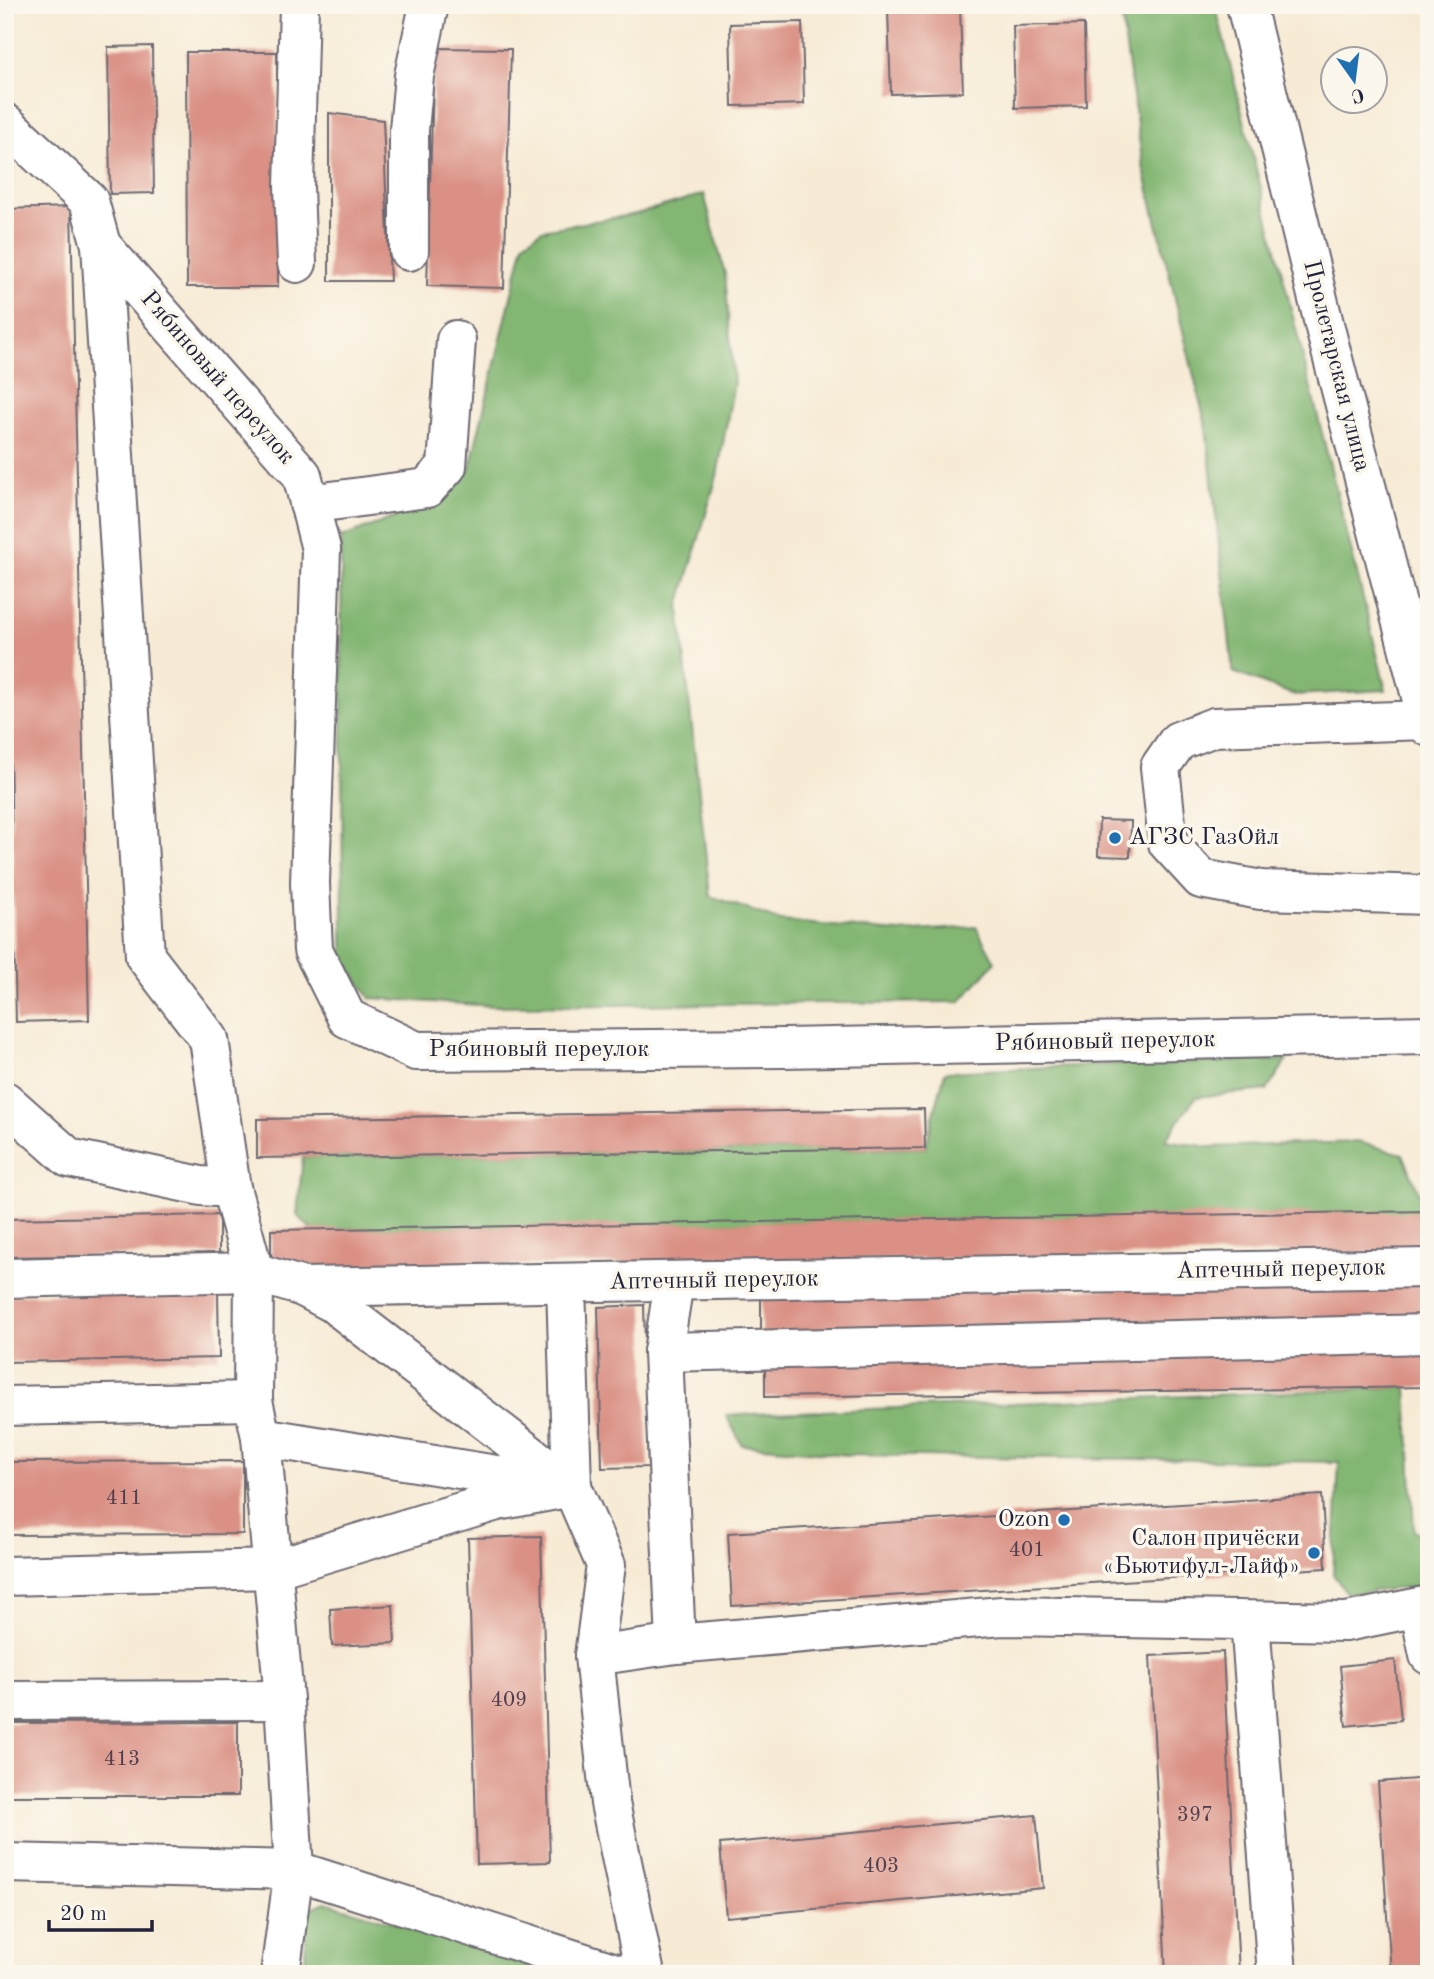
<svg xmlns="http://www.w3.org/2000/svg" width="1434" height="1979" viewBox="0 0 1434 1979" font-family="'Old Standard TT',serif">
<rect width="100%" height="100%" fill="#fbf7ec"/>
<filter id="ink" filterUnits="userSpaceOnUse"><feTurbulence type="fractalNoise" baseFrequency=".0143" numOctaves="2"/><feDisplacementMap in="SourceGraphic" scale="14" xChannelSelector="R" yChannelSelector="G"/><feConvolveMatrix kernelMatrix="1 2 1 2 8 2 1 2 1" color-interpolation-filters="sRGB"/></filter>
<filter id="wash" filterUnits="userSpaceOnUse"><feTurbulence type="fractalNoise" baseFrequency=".00686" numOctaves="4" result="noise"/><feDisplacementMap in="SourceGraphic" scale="28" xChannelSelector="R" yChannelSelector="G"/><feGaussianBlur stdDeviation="1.57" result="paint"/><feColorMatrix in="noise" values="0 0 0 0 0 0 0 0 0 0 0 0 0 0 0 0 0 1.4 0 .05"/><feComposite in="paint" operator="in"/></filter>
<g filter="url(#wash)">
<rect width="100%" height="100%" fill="#f7ebd6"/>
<g fill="#82b672" stroke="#526c56" stroke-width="2">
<path d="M 1120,5 L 1210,5 L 1216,8 L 1386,690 L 1294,695 L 1233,672 L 1206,426 L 1143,166 Z"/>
<path d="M 704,194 L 725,274 L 734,383 L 717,476 L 679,606 L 710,896 L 781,921 L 899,932 L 976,927 L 995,962 L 960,1002 L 495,1006 L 370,998 L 343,958 L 341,538 L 398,516 L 469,471 L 524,243 L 542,230 L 636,214 Z"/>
<path d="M 1287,1060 L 1267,1090 L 1196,1097 L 1165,1140 L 1209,1147 L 1358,1142 L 1403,1154 L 1427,1212 L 312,1230 L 297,1215 L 303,1157 L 925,1148 L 945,1072 L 1119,1064 Z"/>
<path d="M 1407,1387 L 1414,1531 L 1429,1534 L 1429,1585 L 1347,1594 L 1333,1574 L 1339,1462 L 848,1455 L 742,1445 L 726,1415 Z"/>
<path d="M 325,1902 L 568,1974 L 305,1974 L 306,1911 Z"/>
</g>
<g id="blocks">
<g fill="#da9084">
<path d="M 960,9 L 963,92 L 891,94 L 888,11 Z"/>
<path d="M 802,22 L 804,104 L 732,106 L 730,24 Z"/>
<path d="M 1084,24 L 1086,106 L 1015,108 L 1013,26 Z"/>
<path d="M 152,46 L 154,193 L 110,194 L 108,47 Z"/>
<path d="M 434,48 L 511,49 L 504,288 L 427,286 Z"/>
<path d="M 186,52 L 277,52 L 278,287 L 187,287 Z"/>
<path d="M 329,113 L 383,120 L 390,281 L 329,281 Z"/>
<path d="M 71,207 L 89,1020 L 16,1022 L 5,534 L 5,209 Z"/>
<path d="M 1099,820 L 1131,821 L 1130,857 L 1098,856 Z"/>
<path d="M 924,1109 L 925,1148 L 257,1158 L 257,1119 Z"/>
<path d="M 1429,1211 L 1429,1251 L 271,1269 L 271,1230 Z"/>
<path d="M 219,1215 L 219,1254 L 5,1257 L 5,1219 Z"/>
<path d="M 1429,1284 L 1429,1323 L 761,1334 L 761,1295 Z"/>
<path d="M 218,1291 L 219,1358 L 5,1362 L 5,1295 Z"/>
<path d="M 644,1305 L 648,1467 L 602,1468 L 598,1307 Z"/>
<path d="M 1429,1348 L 1429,1387 L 765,1397 L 765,1359 Z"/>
<path d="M 243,1461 L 243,1534 L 5,1535 L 5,1462 Z"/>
<path d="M 1322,1495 L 1326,1568 L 732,1606 L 728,1533 Z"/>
<path d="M 541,1536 L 550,1862 L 477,1864 L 468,1538 Z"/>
<path d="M 393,1605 L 395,1643 L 332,1646 L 330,1609 Z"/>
<path d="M 1223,1652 L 1239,1974 L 1166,1974 L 1150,1656 Z"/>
<path d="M 1395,1660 L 1401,1720 L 1346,1726 L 1340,1666 Z"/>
<path d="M 238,1722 L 238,1796 L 5,1796 L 5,1723 Z"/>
<path d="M 1429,1778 L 1429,1974 L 1391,1974 L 1378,1782 Z"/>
<path d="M 1036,1815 L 1043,1888 L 726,1917 L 720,1844 Z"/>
</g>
</g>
</g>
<g filter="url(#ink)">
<use href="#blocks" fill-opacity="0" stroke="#6d6871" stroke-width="2"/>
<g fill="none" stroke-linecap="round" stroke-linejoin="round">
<g stroke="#6d6871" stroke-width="42">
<g id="minor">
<path d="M 1246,5 L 1327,336 L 1429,727"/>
<path d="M 5,123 L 89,201 L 101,245 L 145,956 L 209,1039 L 231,1188 L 254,1272 L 303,1287 L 1429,1268"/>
<path d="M 101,245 L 302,475 L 321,549 L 310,883 L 313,950 L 347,1018 L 416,1051 L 784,1048 L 1429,1035"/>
<path d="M 409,251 L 409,130 L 414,76 L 429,5"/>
<path d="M 297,263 L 294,187 L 299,5"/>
<path d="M 309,504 L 427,488 L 447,466 L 456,340"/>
<path d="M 1427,720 L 1214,727 L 1178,741 L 1160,767 L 1168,843 L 1201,879 L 1261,890 L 1429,895"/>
<path d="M 5,1101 L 69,1158 L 201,1186 L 231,1188"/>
<path d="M 5,1278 L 254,1272 L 253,1401 L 261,1437 L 284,1700 L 294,1870 L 619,1974"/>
<path d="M 674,1282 L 663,1352 L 676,1644"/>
<path d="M 566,1283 L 572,1487"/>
<path d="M 303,1287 L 333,1303 L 572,1487 L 606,1565 L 594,1656 L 610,1803 L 645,1974"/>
<path d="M 663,1352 L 1429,1334"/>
<path d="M 5,1406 L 253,1401"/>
<path d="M 261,1437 L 546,1483"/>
<path d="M 5,1576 L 273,1569 L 497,1501 L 572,1487"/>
<path d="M 1419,1607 L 1429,1655"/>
<path d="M 1250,1621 L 1277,1974"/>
<path d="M 594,1656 L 676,1644 L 1002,1616 L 1346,1622 L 1429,1605"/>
<path d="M 5,1701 L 284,1700"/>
<path d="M 5,1863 L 294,1870 L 280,1974"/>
</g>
</g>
<use href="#minor" stroke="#fff" stroke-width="38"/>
</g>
</g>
<g fill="#1f6fb2" stroke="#fbf7ec" stroke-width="2.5">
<circle cx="1115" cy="838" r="7"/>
<circle cx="1064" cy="1520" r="7"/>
<circle cx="1314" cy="1553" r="7"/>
</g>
<g text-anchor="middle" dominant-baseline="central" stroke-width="7" stroke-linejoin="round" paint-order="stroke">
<g font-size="21" fill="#503e4d">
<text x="124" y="1498">411</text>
<text x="1027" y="1550">401</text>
<text x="509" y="1700">409</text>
<text x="122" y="1759">413</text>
<text x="1195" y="1815">397</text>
<text x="881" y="1866">403</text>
</g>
<g font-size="24" fill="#22223b" stroke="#fbf7ec">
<text transform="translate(1336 366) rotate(76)">Пролетарская улица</text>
<text transform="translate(217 378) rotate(49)">Рябиновый переулок</text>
<text transform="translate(1105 1042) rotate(-1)">Рябиновый переулок</text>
<text x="539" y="1050">Рябиновый переулок</text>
<text transform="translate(1281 1270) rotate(-1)">Аптечный переулок</text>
<text transform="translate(714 1281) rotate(-1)">Аптечный переулок</text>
</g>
<g font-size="24" fill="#22223b" stroke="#fbf7ec" text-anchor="end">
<text x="1129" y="838" text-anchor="start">АГЗС ГазОйл</text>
<text x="1050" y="1520">Ozon</text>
<text x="1300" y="1539">Салон причёски<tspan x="1300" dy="28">«Бьютифул-Лайф»</tspan></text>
</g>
</g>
<rect width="1434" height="1979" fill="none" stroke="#fbf7ec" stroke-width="28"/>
<g transform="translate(1354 80) rotate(166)"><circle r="33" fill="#fbf7ec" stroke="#a4a2a5" stroke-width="2"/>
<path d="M0-5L12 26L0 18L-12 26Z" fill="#1f6fb2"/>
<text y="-10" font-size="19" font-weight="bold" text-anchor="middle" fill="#22223b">С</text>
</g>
<path d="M49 1920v10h103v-10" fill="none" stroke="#22223b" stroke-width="3.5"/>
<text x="60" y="1920" font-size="21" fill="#22223b" stroke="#fbf7ec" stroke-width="5" paint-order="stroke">20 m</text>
</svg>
